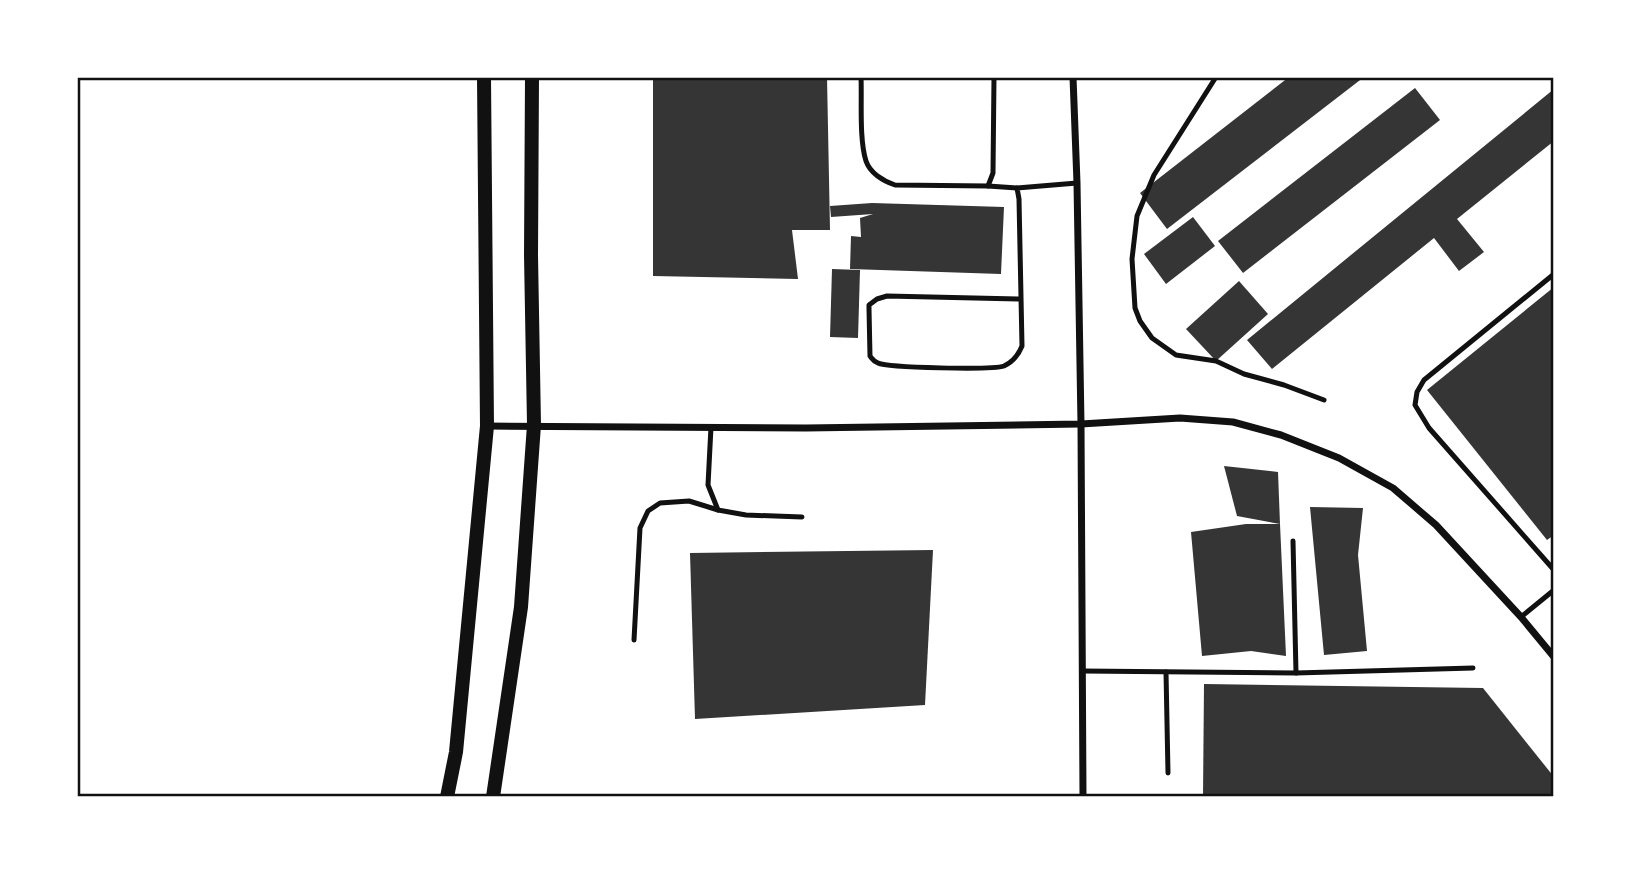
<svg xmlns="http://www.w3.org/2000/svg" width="1631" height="874" viewBox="0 0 1631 874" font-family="'Noto Sans',sans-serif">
<rect width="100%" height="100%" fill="#fff"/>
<g fill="#353535">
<path d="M 653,77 L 827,77 L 830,230 L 792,230 L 798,279 L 653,276 Z"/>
<path d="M 1289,77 L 1364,77 L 1167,229 L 1140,193 Z"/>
<path d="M 1415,88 L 1440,120 L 1243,273 L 1218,241 Z"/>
<path d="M 1554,89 L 1554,141 L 1457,219 L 1484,252 L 1459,271 L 1434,238 L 1272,369 L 1247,340 Z"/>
<path d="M 872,203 L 1004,207 L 1001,274 L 850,269 L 851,236 L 861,237 L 860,218 L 873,214 L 831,217 L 830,206 Z"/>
<path d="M 1193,217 L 1215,246 L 1166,284 L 1144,254 Z"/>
<path d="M 832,269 L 860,270 L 858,338 L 830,337 Z"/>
<path d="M 1239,281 L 1268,314 L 1216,361 L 1186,329 Z"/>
<path d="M 1554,287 L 1554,535 L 1547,540 L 1427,390 Z"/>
<path d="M 1224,466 L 1278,472 L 1280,524 L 1237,516 Z"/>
<path d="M 1310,507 L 1363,508 L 1358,555 L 1367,651 L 1324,655 Z"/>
<path d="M 1246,524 L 1280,524 L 1286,656 L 1251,651 L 1202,656 L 1191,532 Z"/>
<path d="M 933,550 L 925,705 L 695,719 L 690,553 Z"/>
<path d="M 1204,684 L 1483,688 L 1554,777 L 1554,797 L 1203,797 Z"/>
</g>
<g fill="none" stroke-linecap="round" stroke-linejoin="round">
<g stroke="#111" stroke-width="5">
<path d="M 861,77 C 862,100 859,139 866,161 C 870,173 883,181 895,185 L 988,186 L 1017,188"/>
<path d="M 1216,77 L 1154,175 L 1137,216 L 1132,259 L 1135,308 L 1140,321 L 1152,338 L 1176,355 L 1216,361 L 1244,374 L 1284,385 L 1324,400"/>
<path d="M 988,186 L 993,173 L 994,77"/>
<path d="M 1554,274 L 1424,380 L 1417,392 L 1415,405 L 1429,428 L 1554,570"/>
<path d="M 1020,299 L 887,296 L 877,299 L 869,305 L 869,309 L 870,356 C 873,360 873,361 878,363 C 888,368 993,370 1004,366 C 1013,362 1018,356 1022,346 L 1019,199 L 1017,188 L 1077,183"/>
<path d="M 711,427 L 708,485 L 718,510 L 746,515 L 802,517"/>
<path d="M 1293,541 L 1296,673"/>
<path d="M 1521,617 L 1554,590"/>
<path d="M 634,640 L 640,528 L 648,511 L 660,503 L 689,501 L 718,510"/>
<path d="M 1082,671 L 1296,673 L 1473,668"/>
<path d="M 1166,672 L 1168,773"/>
</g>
<g stroke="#111" stroke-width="7">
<path d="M 1073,77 L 1077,183 L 1081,424 L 1083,797"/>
<path d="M 487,426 L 806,428 L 1081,424 L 1180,418 L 1233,422 L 1281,435 L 1339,458 L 1393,488 L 1436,525 L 1521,617 L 1554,657"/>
</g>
<g stroke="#111" stroke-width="14">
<path d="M 447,797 L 456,752 L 487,426 L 484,77"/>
<path d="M 493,797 L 521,607 L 534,425 L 531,255 L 532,77"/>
</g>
</g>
<rect width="1631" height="874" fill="none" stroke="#ffffff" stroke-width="158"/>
<rect x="79" y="79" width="1473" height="716" fill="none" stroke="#111" stroke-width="2.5"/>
</svg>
